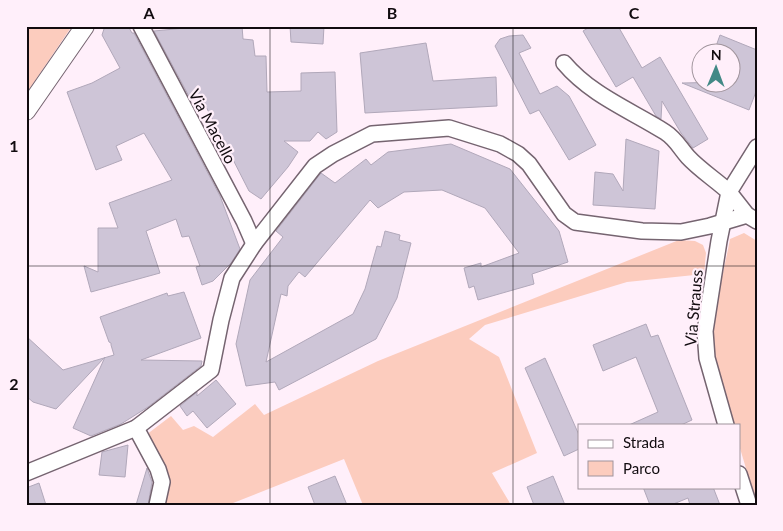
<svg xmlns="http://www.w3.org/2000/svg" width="783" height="531" viewBox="0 0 783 531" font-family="Lato,sans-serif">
<rect width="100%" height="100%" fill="#ffeffa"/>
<g fill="#fcccbe">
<path d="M 26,26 L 72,26 L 26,94 Z"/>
<path d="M 744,233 L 757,241 L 757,505 L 739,445 L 739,425 L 733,425 C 727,405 716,378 714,357 C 710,318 723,277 730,239 Z"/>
<path d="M 679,240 L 695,241 L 703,245 L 706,253 L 704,274 L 627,282 L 485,325 L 469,339 L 499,357 L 537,453 L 492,473 L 511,505 L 363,505 L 344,459 L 228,505 L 162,505 L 146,435 L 171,416 L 183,430 L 194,426 L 213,437 L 255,404 L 264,415 L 378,361 Z"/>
</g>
<g fill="#cec5d7" stroke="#b1a8ba">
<path d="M 105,26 L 128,26 L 132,33 L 134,33 L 220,196 L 240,249 L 231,263 L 213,281 L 202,285 L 196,267 L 200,266 L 189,236 L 182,237 L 176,219 L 146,231 L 160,273 L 91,292 L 84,266 L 98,272 L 98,228 L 118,228 L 109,203 L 172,180 L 144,133 L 116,146 L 122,160 L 96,170 L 67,92 L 92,83 L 120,68 L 102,35 Z"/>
<path d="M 206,26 L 242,26 L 243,39 L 253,40 L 255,56 L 266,56 L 267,92 L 301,91 L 301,73 L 335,72 L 337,132 L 326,139 L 318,132 L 310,141 L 284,141 L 298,152 L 288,167 L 261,199 L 249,191 L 200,95 L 191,100 L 154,31 Z"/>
<path d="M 290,26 L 324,26 L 323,44 L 291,42 Z"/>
<path d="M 591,26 L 618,26 L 642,68 L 660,57 L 708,139 L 693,148 L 681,133 L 662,101 L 661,119 L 656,116 L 633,77 L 616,87 L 583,31 Z"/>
<path d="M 523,35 L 531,48 L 519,53 L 540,94 L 557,86 L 569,96 L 596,145 L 569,160 L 539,110 L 530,114 L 495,46 L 500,39 L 509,36 Z"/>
<path d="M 720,35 L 757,50 L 757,89 L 749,110 L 682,83 L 730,82 L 730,52 L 714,52 Z"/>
<path d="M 426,43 L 433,81 L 496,77 L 497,106 L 365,113 L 360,53 Z"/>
<path d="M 626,139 L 659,151 L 655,209 L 593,205 L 595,172 L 613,174 L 623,191 Z"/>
<path d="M 451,144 L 510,169 L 559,231 L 568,262 L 532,274 L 534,284 L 478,300 L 474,286 L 469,288 L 464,268 L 481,263 L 481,267 L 519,253 L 485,208 L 442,190 L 404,192 L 378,208 L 370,200 L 305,277 L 299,272 L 288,286 L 287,296 L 281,294 L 266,362 L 353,314 L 365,289 L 377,246 L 381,247 L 385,231 L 400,235 L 399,240 L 411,243 L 397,298 L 376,339 L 279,390 L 275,382 L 246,386 L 236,344 L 250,280 L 283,237 L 276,231 L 321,173 L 335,183 L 366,159 L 371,165 L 388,152 Z"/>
<path d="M 184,292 L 201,338 L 141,360 L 202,361 L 201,366 L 148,407 L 121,424 L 91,436 L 73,428 L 105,357 L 56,409 L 33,402 L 26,396 L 26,336 L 63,370 L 114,355 L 111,345 L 111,343 L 109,342 L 100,317 L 167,293 L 168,296 Z"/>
<path d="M 646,324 L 651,337 L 658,335 L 692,420 L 681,425 L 629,425 L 658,412 L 636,357 L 603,371 L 593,345 Z"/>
<path d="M 545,358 L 579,435 L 579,449 L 564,456 L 525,368 Z"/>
<path d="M 216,380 L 236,404 L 207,428 L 193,411 L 187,416 L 180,406 L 197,392 L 197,396 Z"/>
<path d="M 128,445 L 125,477 L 99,475 L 102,452 Z"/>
<path d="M 147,468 L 152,482 L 148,505 L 136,505 Z"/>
<path d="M 335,476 L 347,505 L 315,505 L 308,487 Z"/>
<path d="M 553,476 L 565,505 L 534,505 L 527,487 Z"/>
<path d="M 39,483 L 46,505 L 26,505 L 26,488 Z"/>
<path d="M 643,487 L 713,487 L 720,505 L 690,505 L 688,498 L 671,505 L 650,505 Z"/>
</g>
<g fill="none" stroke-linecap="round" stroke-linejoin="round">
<g stroke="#756470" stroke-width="18">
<g id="minor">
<path d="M 141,26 L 244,221 L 254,244"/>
<path d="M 564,63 C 591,95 630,110 665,132 C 676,139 680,148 688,157 C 700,170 716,180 729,192 L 719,241 L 705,331 L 707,358 L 726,425"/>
<path d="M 757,147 L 729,192 L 747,215 L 757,221"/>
<path d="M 136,428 L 158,469 L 162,482 L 157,505"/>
<path d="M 26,473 L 136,428 L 211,370 L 221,320 L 232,278 L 254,244 L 315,166 L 333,154 L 372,134 L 449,128 L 500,144 L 518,154 L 529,164 L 564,214 L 575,222 L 642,231 L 681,232 L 710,226 L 747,215"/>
<path d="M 739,474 L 749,505"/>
</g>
</g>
<g stroke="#756470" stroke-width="20">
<path id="tertiary" d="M 26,111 L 85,26"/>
</g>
<use href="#minor" stroke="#fff" stroke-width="15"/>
<use href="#tertiary" stroke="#fff" stroke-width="18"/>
</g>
<path fill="none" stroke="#110b0f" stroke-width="1" stroke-opacity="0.55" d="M 270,26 L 270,505M 513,26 L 513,505M 26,266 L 757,266"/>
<g text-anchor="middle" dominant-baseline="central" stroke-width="4.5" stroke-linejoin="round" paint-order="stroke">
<g font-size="16" fill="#110b0f" stroke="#ffeffa">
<text transform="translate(213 126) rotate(62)">Via Macello</text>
<text transform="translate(693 308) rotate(-85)">Via Strauss</text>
</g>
</g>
<rect width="783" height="531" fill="none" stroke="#ffeffa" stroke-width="55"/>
<rect x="578" y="424" width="162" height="65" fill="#ffeffa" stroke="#a0949c"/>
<rect x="588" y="440" width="25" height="8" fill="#ffffff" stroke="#a0949c"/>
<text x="623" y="448" font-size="15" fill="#110b0f">Strada</text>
<rect x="588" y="461" width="25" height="15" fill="#fcccbe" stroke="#a0949c"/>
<text x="623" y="474" font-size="15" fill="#110b0f">Parco</text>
<g transform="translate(716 68) rotate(1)"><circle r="24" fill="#ffeffa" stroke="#a0949c"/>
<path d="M0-4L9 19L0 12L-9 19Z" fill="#428986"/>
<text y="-8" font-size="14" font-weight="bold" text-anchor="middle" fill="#110b0f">N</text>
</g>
<rect x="28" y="28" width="728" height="476" fill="none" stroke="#110b0f" stroke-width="2"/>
<g font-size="16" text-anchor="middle" font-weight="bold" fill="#110b0f">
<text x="149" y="19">A</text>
<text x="392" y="19">B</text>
<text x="634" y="19">C</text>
<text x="14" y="152">1</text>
<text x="14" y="390">2</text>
</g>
</svg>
